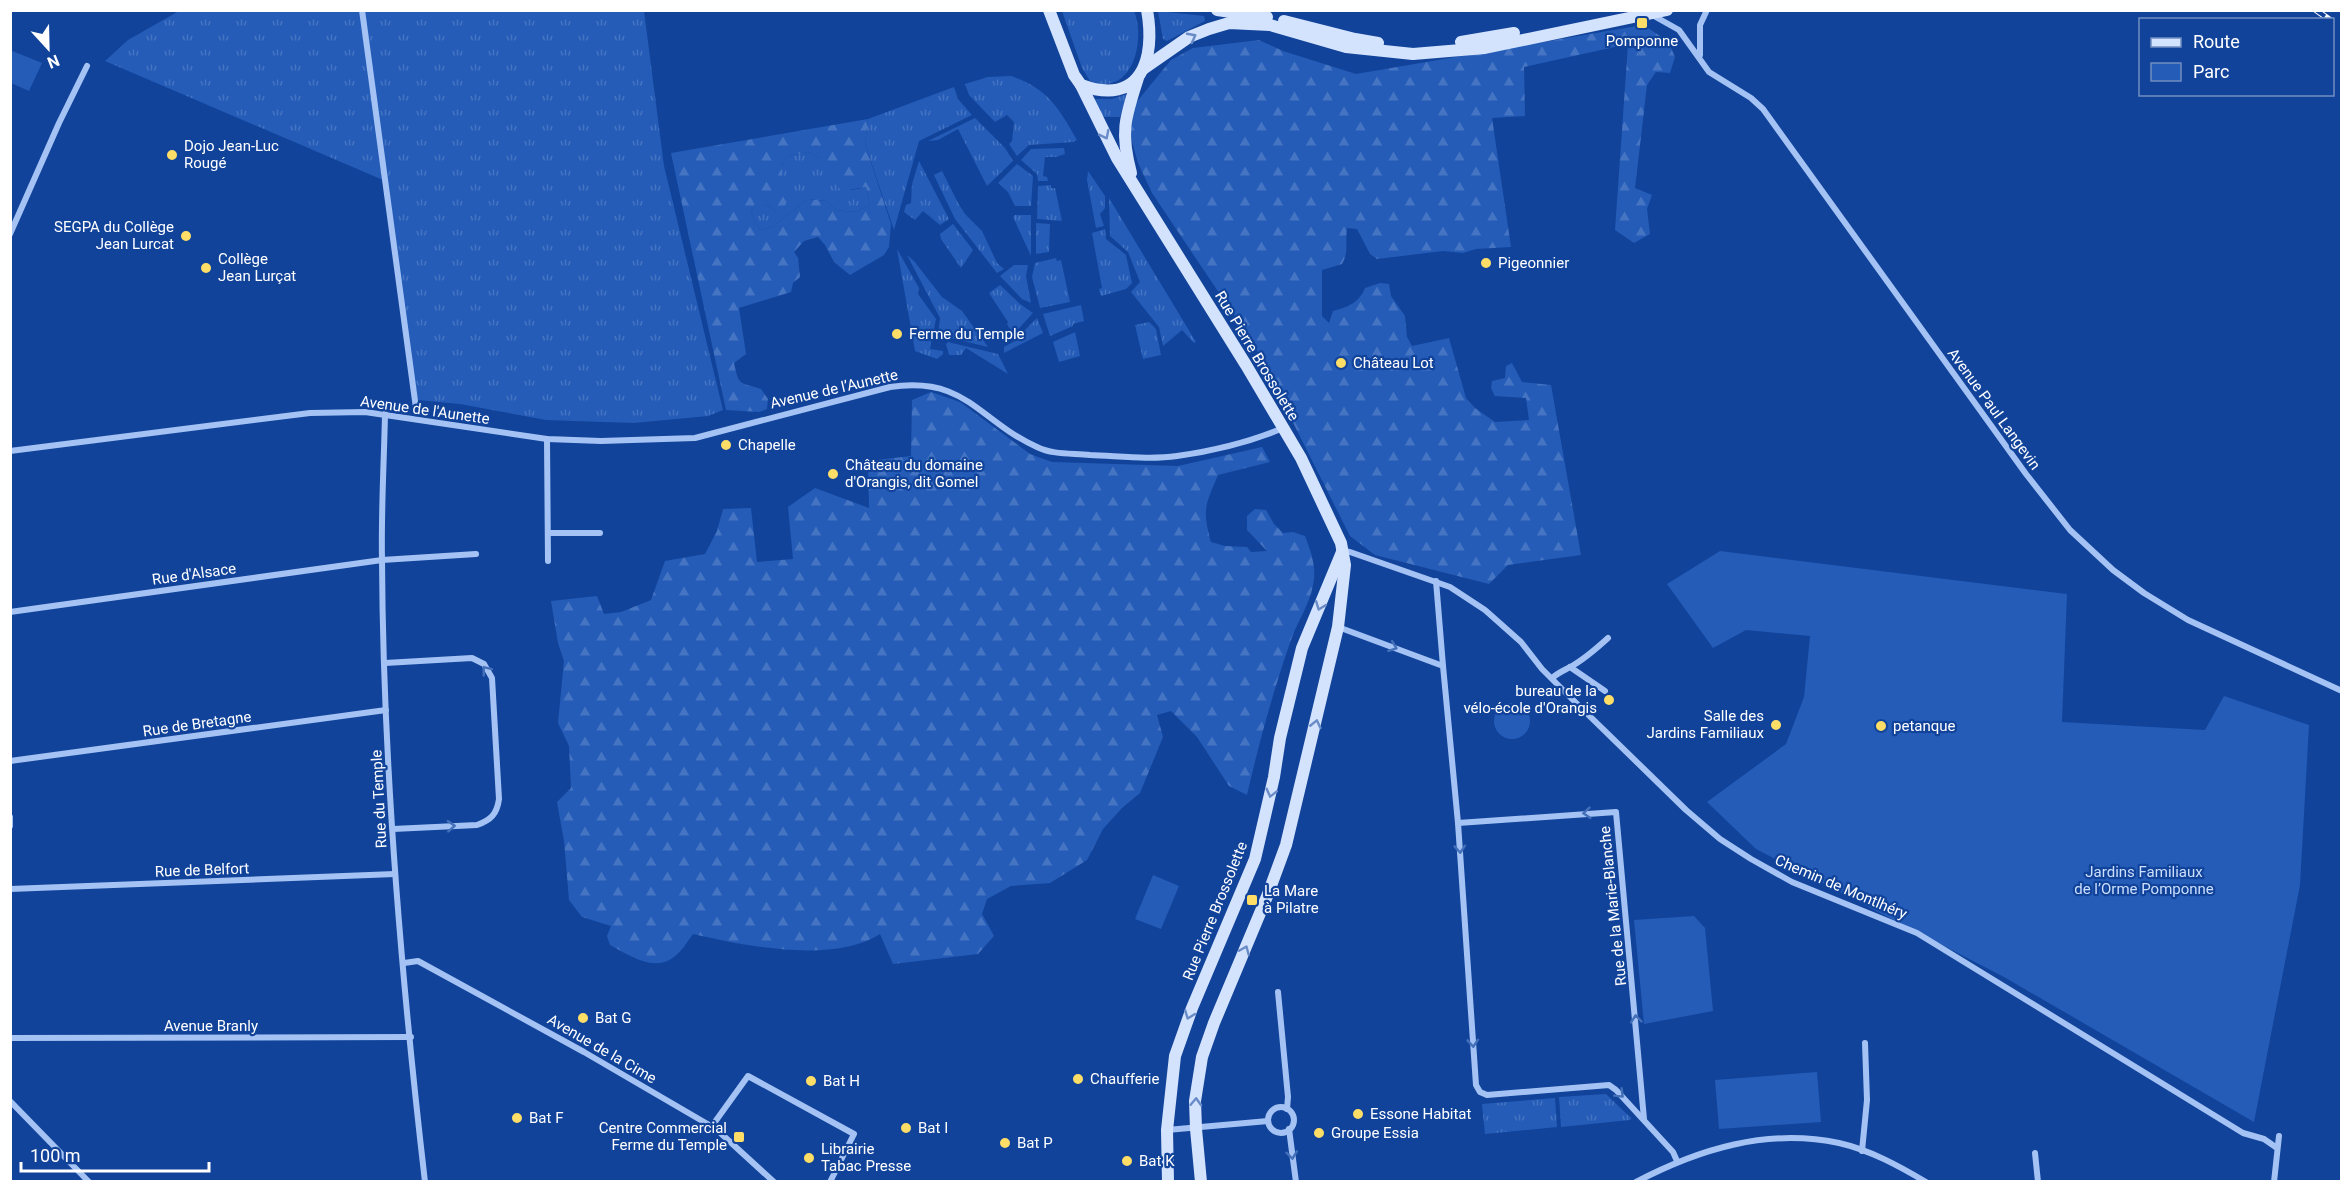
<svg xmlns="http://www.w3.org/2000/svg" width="2352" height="1192" viewBox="0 0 2352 1192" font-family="Roboto,sans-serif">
<defs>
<pattern id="grass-tufts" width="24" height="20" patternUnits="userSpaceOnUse" patternTransform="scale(1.5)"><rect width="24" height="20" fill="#245cb8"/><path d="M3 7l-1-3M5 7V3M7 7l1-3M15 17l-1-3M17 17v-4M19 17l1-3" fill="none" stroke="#4574c3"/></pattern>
<pattern id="forest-firs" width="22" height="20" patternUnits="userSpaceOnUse" patternTransform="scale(1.5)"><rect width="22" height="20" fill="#245cb8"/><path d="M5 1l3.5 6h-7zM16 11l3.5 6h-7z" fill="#4574c3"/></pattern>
</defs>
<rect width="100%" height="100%" fill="#11439a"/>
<g fill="url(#grass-tufts)">
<path d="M 179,11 L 644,11 L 664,166 L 723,410 L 708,416 L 634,423 L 546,420 L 460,404 L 418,400 L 383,180 L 105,61 L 128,40 Z"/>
<path d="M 1062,11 L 1134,11 C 1144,34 1137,84 1104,84 C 1099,84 1094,82 1090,81 L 1082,68 Z"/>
<path d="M 1158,11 L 1204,16 L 1205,21 L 1167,41 L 1163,39 Z"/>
<path d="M 1011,76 C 1048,89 1058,107 1077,140 L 1073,142 L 1029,145 L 1017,156 L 1009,144 L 1012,141 L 1014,122 L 1007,115 L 995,122 L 969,95 L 965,84 L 988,77 Z"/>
<path d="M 954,87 L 958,99 L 972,115 L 919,141 L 894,230 L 865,144 L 868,119 Z"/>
<path d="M 1124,95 L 1127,95 L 1120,117 L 1100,117 L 1094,99 L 1112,99 Z"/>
<path d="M 975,118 L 1005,148 L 1013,161 L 987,186 L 958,129 L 938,140 L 928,141 Z"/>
<path d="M 1064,148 L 1065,154 L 1056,157 L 1045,157 L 1043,176 L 1047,177 L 1048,181 L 1038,181 L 1037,174 L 1021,160 L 1031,149 Z"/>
<path d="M 808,152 L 819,158 L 852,190 L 866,187 L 870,205 L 855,212 L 836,210 L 826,201 L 808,199 L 772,227 L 760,230 L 751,213 L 755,204 L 764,204 L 776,211 L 781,181 L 781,165 L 789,156 Z"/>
<path d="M 919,161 L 949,219 L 940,225 L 923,211 L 915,220 L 904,212 L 906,205 L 911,203 L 912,184 Z"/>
<path d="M 1017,164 L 1033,176 L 1031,206 L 1015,206 L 1008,192 L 998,183 Z"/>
<path d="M 942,171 L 958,203 L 965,214 L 982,231 L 997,263 L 1004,269 L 997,273 L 955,219 L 934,175 Z"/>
<path d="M 1088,171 L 1105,196 L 1105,208 L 1100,214 L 1104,226 L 1096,228 L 1087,180 Z"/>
<path d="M 1051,185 L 1051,188 L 1055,188 L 1062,221 L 1037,219 L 1038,186 Z"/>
<path d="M 1109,198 L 1196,342 L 1194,343 L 1182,330 L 1163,346 L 1159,327 L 1131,292 L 1140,282 L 1128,252 L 1110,236 Z"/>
<path d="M 1015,215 L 1031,215 L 1031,256 L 1013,217 Z"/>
<path d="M 1036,223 L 1050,224 L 1049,252 L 1036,254 Z"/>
<path d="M 953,224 L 973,250 L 961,268 L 941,239 L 940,234 Z"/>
<path d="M 1105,229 L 1106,239 L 1126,255 L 1132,283 L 1126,289 L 1101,296 L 1099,289 L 1102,288 L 1092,233 Z"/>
<path d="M 897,249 L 919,288 L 918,294 L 936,319 L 930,349 L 943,351 L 943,354 L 937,359 L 915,351 Z"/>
<path d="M 907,255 L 914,261 L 942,297 L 962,311 L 988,347 L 938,335 L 940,318 Z"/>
<path d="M 1056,258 L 1057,261 L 1061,260 L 1070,302 L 1040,308 L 1032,277 L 1035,263 Z"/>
<path d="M 1014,265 L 1028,265 L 1026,276 L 1031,303 L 1022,299 L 1000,276 Z"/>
<path d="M 1000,285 L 1020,304 L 1033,313 L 1010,338 L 1004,341 L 1001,336 L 1010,329 L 1007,324 L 1008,322 L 989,293 Z"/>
<path d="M 1081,305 L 1084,321 L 1073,324 L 1073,326 L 1050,336 L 1043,314 Z"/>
<path d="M 1037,318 L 1043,333 L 1004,353 L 1004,347 L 1013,342 Z"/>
<path d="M 1149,322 L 1156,329 L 1161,355 L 1143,359 L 1135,325 Z"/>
<path d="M 1075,332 L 1080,356 L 1059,362 L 1053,342 Z"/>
<path d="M 948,342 L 998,354 L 1008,374 L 966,348 L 961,355 L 949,355 L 946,344 Z"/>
<path d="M 1606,1094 L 1631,1118 L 1630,1120 L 1561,1127 L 1559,1097 Z"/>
<path d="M 1555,1098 L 1557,1127 L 1485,1134 L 1482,1104 Z"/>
</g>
<g fill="url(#forest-firs)" fill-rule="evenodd">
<path d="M 1643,25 L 1668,41 L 1675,57 L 1670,73 L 1656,72 L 1647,85 L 1635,188 L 1652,195 L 1647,209 L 1650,234 L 1634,243 L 1615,230 L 1628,44 L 1524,67 L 1525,116 L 1492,118 L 1511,247 L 1476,249 L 1463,253 L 1443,251 L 1377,259 L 1370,254 L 1357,229 L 1347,228 C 1345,240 1349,253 1342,264 L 1322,270 L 1322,316 L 1329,323 L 1333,311 C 1348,307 1359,303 1365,288 L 1380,283 L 1389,284 L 1391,296 L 1405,316 L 1407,337 L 1412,346 L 1449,338 L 1466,398 L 1475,408 L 1495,422 L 1529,420 L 1526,398 L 1495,396 L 1491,388 L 1492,381 L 1505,378 L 1506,366 L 1512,363 L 1522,382 L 1551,385 L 1581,555 L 1508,565 L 1489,584 L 1375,555 L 1350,536 L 1254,345 L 1152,193 L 1138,163 L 1130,134 L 1135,104 L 1171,60 L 1193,48 L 1259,40 L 1283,51 L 1356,74 Z"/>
<path d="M 868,119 L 865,144 L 891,224 L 889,247 L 884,255 L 850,275 L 834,262 L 825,245 L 818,237 L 804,241 L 794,252 L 798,258 L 800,277 L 793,283 L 791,292 L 739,308 L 746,354 L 734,363 C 739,387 740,382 761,389 L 768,399 L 767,409 L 759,412 L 726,410 L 671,153 ZM 808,152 L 819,158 L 822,170 L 842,191 L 866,187 L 870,205 L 855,212 L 836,210 L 826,201 L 808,199 L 772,227 L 760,230 L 751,213 L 755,204 L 764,204 L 776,211 L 784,207 L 789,190 L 781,181 L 781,165 L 789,156 Z"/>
<path d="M 931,392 L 960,402 L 1030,454 L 1052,462 L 1178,466 L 1262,447 L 1270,462 L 1218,475 C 1205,506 1202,509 1211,542 L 1225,546 L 1247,547 L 1251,552 L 1267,551 L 1247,530 L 1247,516 L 1255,509 L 1266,510 L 1274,524 L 1283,533 L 1293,532 L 1305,536 C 1311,552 1317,567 1313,585 C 1310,604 1297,622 1291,640 C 1273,691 1259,743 1247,795 L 1229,786 L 1197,737 L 1171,711 L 1157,715 L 1163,737 L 1140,793 L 1122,808 L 1103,829 L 1087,860 L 1050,883 L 1011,886 L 987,899 L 982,914 L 994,936 L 978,954 L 893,964 L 880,934 C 833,964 745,946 693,934 C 687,942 680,954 671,959 C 651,971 627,954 610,945 L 607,936 L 611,926 L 582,917 L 569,900 L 564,841 L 557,802 L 571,788 L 569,746 L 558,723 L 564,661 L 558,643 L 551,601 L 597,596 L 604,614 L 621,612 L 651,600 L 665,561 L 705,554 L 717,531 L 723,509 L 751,508 L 757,562 L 793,559 L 788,507 L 815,488 L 869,508 L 868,461 L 911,456 L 912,400 Z"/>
</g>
<g fill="#245cb8">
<path d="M 10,50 L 42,63 L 29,91 L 11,83 Z"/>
<path d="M 1720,551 L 2067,594 L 2062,722 L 2205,730 L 2224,696 L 2309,725 L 2300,885 L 2254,1122 L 2004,977 L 1756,849 L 1707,802 L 1786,744 L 1804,697 L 1810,636 L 1746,630 L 1713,648 L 1667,584 Z"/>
<circle cx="1512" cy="721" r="18"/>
<path d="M 1153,875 L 1179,886 L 1161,929 L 1135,919 Z"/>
<path d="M 1694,916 L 1705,928 L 1713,1011 L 1644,1024 L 1634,920 Z"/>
<path d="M 1817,1072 L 1821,1122 L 1719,1129 L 1715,1080 Z"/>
</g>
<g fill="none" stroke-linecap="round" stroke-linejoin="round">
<g stroke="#a4c3f4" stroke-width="6">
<path d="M 362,10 L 416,408"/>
<path d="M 1654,16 L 1679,30 L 1709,72 L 1751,98 L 1763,109 L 2026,474 L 2070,530 L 2113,570 L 2144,593 L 2188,620 L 2342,691"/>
<path d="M 1700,55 L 1700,25 L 1707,10"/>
<path d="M 10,234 L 59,123 L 87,66"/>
<path d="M 385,414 C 384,463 381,511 382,560 C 383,767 401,976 425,1182"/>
<path d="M 547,439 L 548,561"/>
<path d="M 10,451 L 310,413 L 365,412 L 547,439 L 601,441 L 695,438 L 890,387 C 967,376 977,420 1037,447 C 1053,455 1073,453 1090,455 C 1119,456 1149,460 1177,456 C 1212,451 1250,442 1283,428"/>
<path d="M 548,533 L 600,533"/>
<path d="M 1343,551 L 1350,552 L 1450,587 L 1485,610 L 1521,642 L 1542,669 L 1569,696 L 1686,810 L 1720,839 L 1751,859 L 1792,882 L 1917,933 L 2243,1133 L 2264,1139 L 2277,1148"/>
<path d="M 1436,581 L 1443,666"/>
<path d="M 10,612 L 382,560 L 476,554"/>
<path d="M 1338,627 L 1443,666 L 1458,823 L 1476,1085 L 1480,1092 L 1487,1095 L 1609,1085 L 1616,1090 L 1673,1152 L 1677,1161"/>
<path d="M 385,663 L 472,658 L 484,664 L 492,678 L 499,799 C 497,814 491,820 477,825 L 393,829"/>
<path d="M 1570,667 L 1605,691"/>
<path d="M 1552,678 C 1559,672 1565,670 1572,666 C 1586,658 1597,648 1608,638"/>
<path d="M 10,761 L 386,710"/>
<path d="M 10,817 L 10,826"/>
<path d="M 1458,823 L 1616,812 L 1644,1119"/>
<path d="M 10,889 L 395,874"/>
<path d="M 404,963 L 418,961 L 584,1052 L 716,1129 L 774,1182"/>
<path d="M 1278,992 L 1288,1097 L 1287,1109"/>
<path d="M 10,1038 L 411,1037"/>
<path d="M 10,1101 L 89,1182"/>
<circle cx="1281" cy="1120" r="13"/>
<path d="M 712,1126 L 748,1076 L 854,1134 L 830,1182"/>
<path d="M 1289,1129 L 1296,1182"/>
<path d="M 1167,1130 L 1268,1121"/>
<path d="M 1862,1151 L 1867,1100 L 1865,1043"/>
<path d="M 2035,1153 L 2038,1182"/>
<path d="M 1636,1182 C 1699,1149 1767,1128 1839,1143 C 1870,1150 1899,1166 1926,1182"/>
<path d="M 2274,1182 L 2279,1136"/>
</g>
<g stroke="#d4e3fd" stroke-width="12">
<path d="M 1049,10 L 1074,75 L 1081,85 C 1141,107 1156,59 1147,10"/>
<path d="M 1217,10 L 1267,17"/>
<path d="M 1284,21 L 1355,39 L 1378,43"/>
<path d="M 1461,42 L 1514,33"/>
<path d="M 1143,69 L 1189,37 L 1209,29 L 1229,23 L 1270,25 L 1346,47 L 1413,54 L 1485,48 L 1667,10"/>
<path d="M 1081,85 L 1117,158 L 1246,365 L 1301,458 L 1341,543 L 1345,565 L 1338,627 L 1286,845 L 1268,894 L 1214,1023 L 1202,1057 L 1195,1101 L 1196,1129 L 1201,1182"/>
<path d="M 1131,173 C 1120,132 1125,118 1138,78"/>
<path d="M 1168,1182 L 1167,1130 L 1175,1056 L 1192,1008 L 1255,859 L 1274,777 L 1280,738 L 1302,648 L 1342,552"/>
</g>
<g stroke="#fff" stroke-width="6">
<path id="rail" d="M 2316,10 L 2330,20"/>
</g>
<use href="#rail" stroke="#11439a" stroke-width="4" stroke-dasharray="11" stroke-linecap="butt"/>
</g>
<defs><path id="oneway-chevron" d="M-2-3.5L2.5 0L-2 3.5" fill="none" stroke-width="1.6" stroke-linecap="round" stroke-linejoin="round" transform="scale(1.5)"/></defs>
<g stroke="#698bc7">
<use href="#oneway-chevron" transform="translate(1192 37) rotate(-28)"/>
<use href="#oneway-chevron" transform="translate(1105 135) rotate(63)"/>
<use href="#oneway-chevron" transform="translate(1320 606) rotate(111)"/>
<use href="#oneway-chevron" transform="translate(1316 724) rotate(-77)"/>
<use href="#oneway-chevron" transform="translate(1271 793) rotate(104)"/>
<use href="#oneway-chevron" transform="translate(1245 950) rotate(-67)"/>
<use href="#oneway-chevron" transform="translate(1189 1015) rotate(111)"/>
<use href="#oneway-chevron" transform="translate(1196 1102) rotate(-88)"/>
</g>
<g stroke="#4470ba">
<use href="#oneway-chevron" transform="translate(1393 647) rotate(21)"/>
<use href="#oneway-chevron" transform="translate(486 670) rotate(-128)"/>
<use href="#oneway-chevron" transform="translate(1587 813) rotate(175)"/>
<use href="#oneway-chevron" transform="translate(451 826) rotate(-3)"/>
<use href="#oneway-chevron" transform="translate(1460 849) rotate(86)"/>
<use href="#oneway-chevron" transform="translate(1636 1019) rotate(-95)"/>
<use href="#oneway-chevron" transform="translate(1473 1043) rotate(86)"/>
<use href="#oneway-chevron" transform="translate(1620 1094) rotate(45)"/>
<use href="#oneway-chevron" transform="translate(1292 1155) rotate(83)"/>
</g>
<g fill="#ffde67" stroke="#11439a" stroke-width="2">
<rect x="1636" y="17" width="12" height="12" rx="3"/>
<circle cx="172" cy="155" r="6"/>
<circle cx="186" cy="236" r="6"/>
<circle cx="1486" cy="263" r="6"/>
<circle cx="206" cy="268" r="6"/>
<circle cx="897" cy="334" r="6"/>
<circle cx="1341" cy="363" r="6"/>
<circle cx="726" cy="445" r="6"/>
<circle cx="833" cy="474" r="6"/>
<circle cx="1609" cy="700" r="6"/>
<circle cx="1776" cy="725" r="6"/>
<circle cx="1881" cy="726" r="6"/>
<rect x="1246" y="894" width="12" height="12" rx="3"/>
<circle cx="583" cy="1018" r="6"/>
<circle cx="1078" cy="1079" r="6"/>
<circle cx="811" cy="1081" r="6"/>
<circle cx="1358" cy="1114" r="6"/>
<circle cx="517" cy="1118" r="6"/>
<circle cx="906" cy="1128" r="6"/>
<circle cx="1319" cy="1133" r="6"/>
<rect x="733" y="1131" width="12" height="12" rx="3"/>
<circle cx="1005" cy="1143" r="6"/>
<circle cx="809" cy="1158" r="6"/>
<circle cx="1127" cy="1161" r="6"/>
</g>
<g text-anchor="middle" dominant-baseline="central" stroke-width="4.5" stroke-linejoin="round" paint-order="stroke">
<g font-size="15" fill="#fff" stroke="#11439a" text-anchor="start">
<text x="1642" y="41" text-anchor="middle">Pomponne</text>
<text x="184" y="146">Dojo Jean-Luc<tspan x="184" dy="17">Rougé</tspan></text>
<text x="174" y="227" text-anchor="end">SEGPA du Collège<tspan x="174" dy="17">Jean Lurcat</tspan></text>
<text x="218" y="259">Collège<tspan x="218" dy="17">Jean Lurçat</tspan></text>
<text x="1498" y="263">Pigeonnier</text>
<text x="909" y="334">Ferme du Temple</text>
<text x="1353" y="363">Château Lot</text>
<text x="738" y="445">Chapelle</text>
<text x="845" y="465">Château du domaine<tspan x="845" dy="17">d'Orangis, dit Gomel</tspan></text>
<text x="1597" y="691" text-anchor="end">bureau de la<tspan x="1597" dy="17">vélo-école d'Orangis</tspan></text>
<text x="1764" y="716" text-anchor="end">Salle des<tspan x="1764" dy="17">Jardins Familiaux</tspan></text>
<text x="1893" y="726">petanque</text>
<text x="1264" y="891">La Mare<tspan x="1264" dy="17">à Pilatre</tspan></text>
<text x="595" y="1018">Bat G</text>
<text x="1090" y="1079">Chaufferie</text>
<text x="823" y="1081">Bat H</text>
<text x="1370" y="1114">Essone Habitat</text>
<text x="529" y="1118">Bat F</text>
<text x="727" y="1128" text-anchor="end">Centre Commercial<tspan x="727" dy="17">Ferme du Temple</tspan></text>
<text x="918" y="1128">Bat I</text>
<text x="1331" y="1133">Groupe Essia</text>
<text x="1017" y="1143">Bat P</text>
<text x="821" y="1149">Librairie<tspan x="821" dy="17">Tabac Presse</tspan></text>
<text x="1139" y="1161">Bat K</text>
</g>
<g font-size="15" fill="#fff" stroke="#11439a">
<text transform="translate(1257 356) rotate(59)">Rue Pierre Brossolette</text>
<text transform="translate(834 389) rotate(-13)">Avenue de l’Aunette</text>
<text transform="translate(1994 409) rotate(54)">Avenue Paul Langevin</text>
<text transform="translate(425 410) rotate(8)">Avenue de l'Aunette</text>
<text transform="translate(194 574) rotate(-8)">Rue d'Alsace</text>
<text transform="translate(197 724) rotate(-8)">Rue de Bretagne</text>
<text transform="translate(379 799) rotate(-93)">Rue du Temple</text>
<text transform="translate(202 870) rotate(-2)">Rue de Belfort</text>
<text transform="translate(1841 887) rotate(23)">Chemin de Montlhéry</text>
<text transform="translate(1613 906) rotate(-96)">Rue de la Marie-Blanche</text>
<text transform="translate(1215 911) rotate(-68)">Rue Pierre Brossolette</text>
<text x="211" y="1026">Avenue Branly</text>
<text transform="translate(602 1049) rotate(30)">Avenue de la Cime</text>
</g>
<g font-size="15" fill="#cddffe" stroke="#11439a">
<text x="2144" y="872">Jardins Familiaux<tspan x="2144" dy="17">de l’Orme Pomponne</tspan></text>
</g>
</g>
<rect width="2352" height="1192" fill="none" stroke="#ffffff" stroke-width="24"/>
<rect x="2139" y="18" width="195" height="78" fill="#11439a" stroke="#708ec2" stroke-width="1.5"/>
<rect x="2151" y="38" width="30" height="9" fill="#d4e3fd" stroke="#708ec2" stroke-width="1.5"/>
<text x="2193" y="48" font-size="18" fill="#ffffff">Route</text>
<rect x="2151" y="63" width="30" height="18" fill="#245cb8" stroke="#708ec2" stroke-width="1.5"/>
<text x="2193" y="78" font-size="18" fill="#ffffff">Parc</text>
<g transform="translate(48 48) rotate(158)" stroke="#11439a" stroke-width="4.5" paint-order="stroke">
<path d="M0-4.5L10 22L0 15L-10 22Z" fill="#ffffff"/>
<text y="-9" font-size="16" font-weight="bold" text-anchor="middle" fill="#ffffff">N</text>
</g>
<path d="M21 1162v9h188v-9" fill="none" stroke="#ffffff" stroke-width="3"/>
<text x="30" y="1162" font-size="18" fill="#ffffff" stroke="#11439a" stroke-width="4.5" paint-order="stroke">100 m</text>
</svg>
